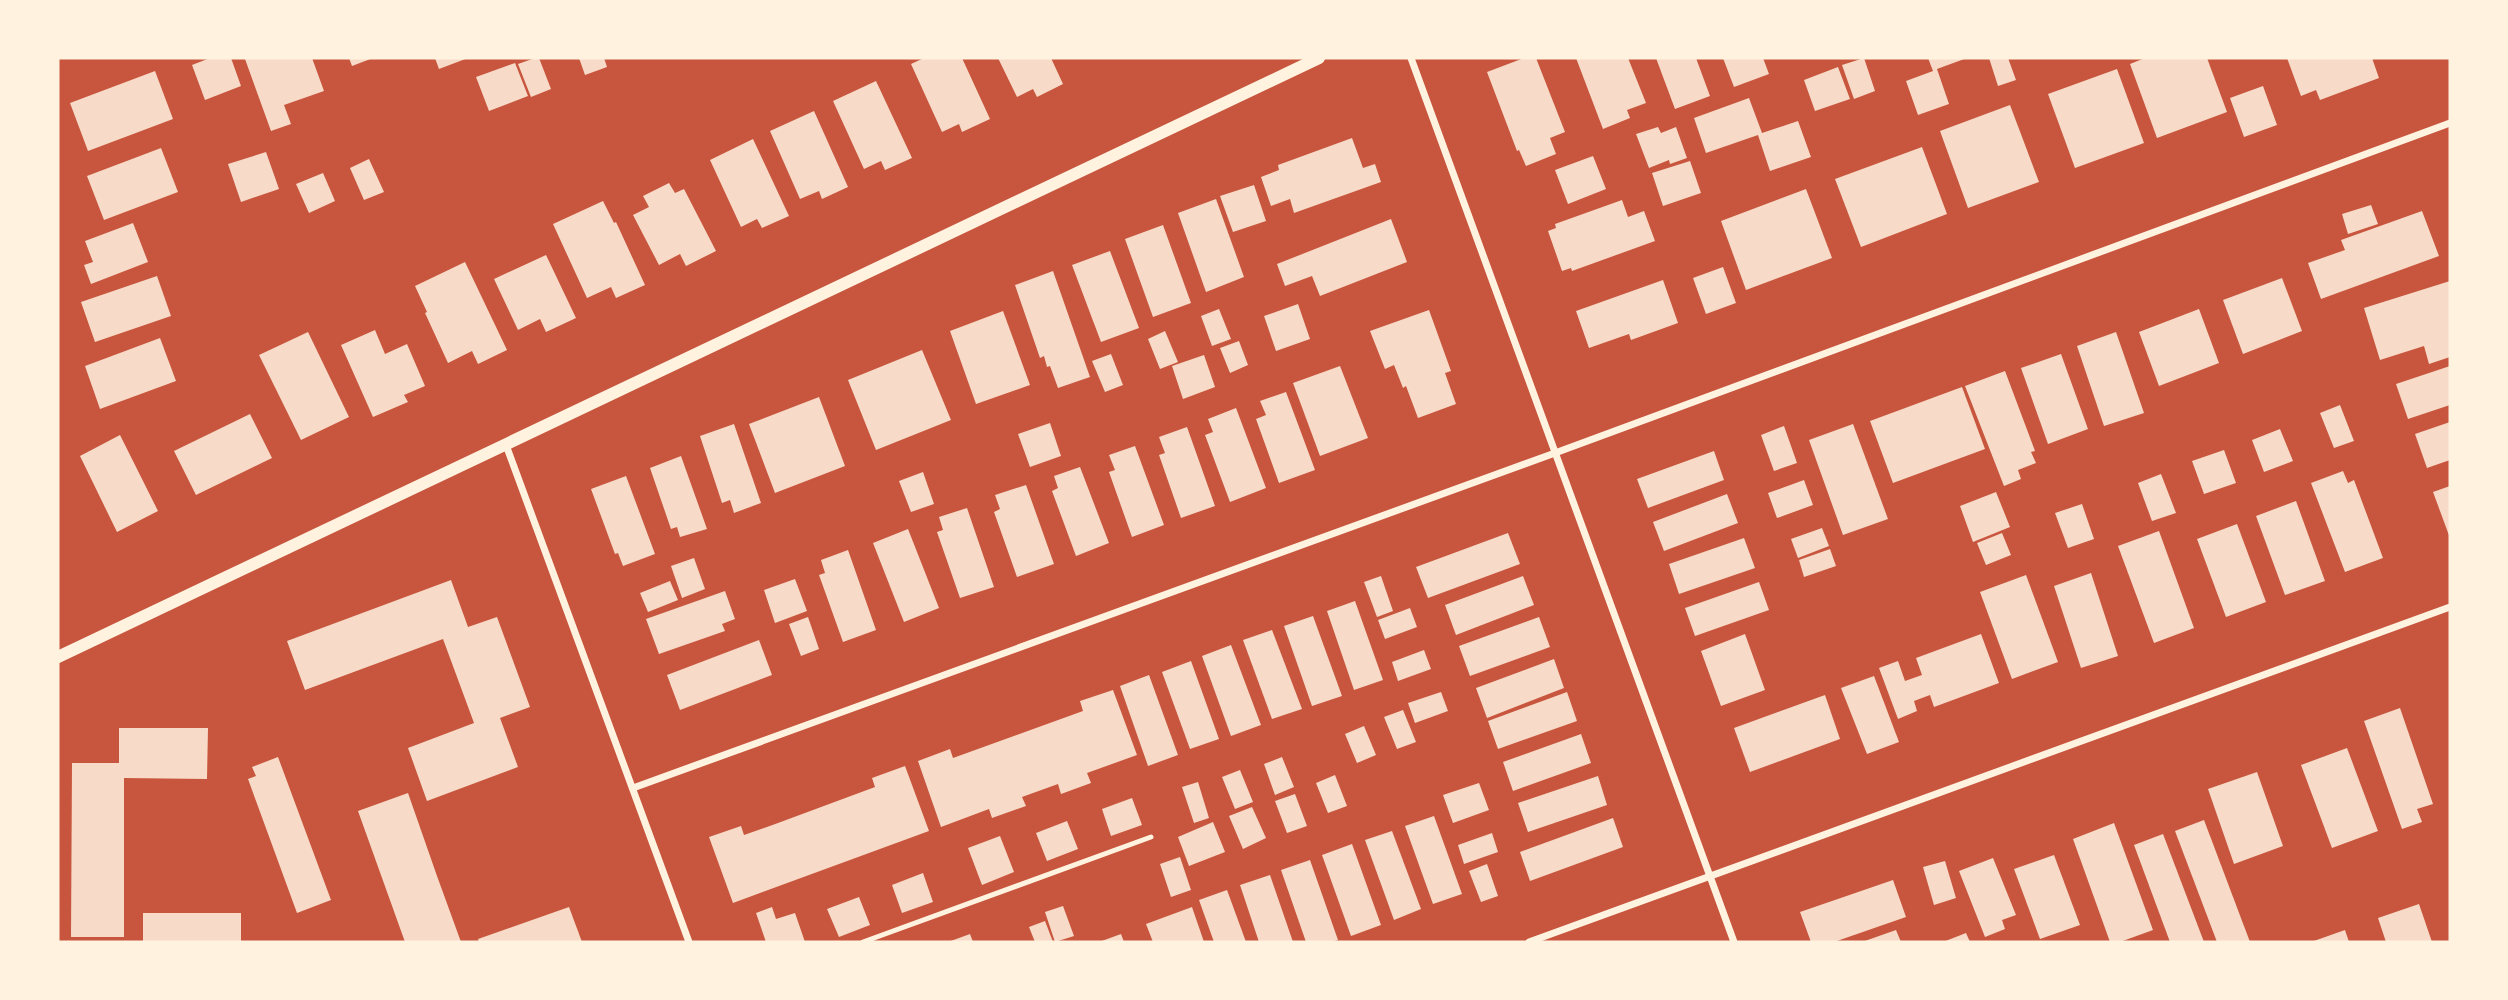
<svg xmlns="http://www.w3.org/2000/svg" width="2508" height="1000" viewBox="0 0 2508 1000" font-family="'PT Serif',serif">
<rect width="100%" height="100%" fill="#c8553d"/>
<g fill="#f7dbc8">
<path d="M 210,58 L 231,58 L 241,86 L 205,100 L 192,65 Z"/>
<path d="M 249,58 L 312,58 L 324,91 L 284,105 L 291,124 L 271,131 L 245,59 Z"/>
<path d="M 349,58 L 373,58 L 352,66 Z"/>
<path d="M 435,58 L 468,58 L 439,69 Z"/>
<path d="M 535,58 L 539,58 L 551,89 L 531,97 L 518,64 Z"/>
<path d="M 579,58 L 604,58 L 607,67 L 585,75 Z"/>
<path d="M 924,58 L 962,58 L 990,119 L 962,132 L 959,124 L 942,132 L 911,64 Z"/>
<path d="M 998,58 L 1051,58 L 1063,84 L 1037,97 L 1033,89 L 1017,97 Z"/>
<path d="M 1524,58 L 1536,58 L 1565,132 L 1550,138 L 1556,154 L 1526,166 L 1519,150 L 1517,151 L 1487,72 Z"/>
<path d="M 1576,58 L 1628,58 L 1646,103 L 1627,110 L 1630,118 L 1603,129 Z"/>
<path d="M 1656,58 L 1696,58 L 1710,96 L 1675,109 Z"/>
<path d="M 1723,58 L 1763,58 L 1769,74 L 1734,87 Z"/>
<path d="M 1864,58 L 1875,91 L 1854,99 L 1842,65 Z"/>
<path d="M 1928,58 L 1967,58 L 1937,69 L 1949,104 L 1918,115 L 1906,81 L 1933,71 Z"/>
<path d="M 1989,58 L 2008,58 L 2016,80 L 1998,86 Z"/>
<path d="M 2145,58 L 2207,58 L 2227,112 L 2157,138 L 2130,64 Z"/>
<path d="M 2287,58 L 2372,58 L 2379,78 L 2320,100 L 2316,90 L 2301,96 Z"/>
<path d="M 515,63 L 528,96 L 489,111 L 476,77 Z"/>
<path d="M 1838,67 L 1850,99 L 1815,111 L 1804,80 Z"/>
<path d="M 2117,69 L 2144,143 L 2075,168 L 2048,94 Z"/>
<path d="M 155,71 L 173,119 L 88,151 L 70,103 Z"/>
<path d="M 876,81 L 912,158 L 885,170 L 881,161 L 864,169 L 833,101 Z"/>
<path d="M 2263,86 L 2277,125 L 2244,137 L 2230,98 Z"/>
<path d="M 1749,98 L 1762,133 L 1798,121 L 1811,157 L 1770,171 L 1758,135 L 1706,153 L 1694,118 Z"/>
<path d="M 2010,105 L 2039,182 L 1968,208 L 1940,131 Z"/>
<path d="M 814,111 L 848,187 L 822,199 L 819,191 L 800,199 L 770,131 Z"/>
<path d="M 1658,127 L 1661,133 L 1676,127 L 1687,158 L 1670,164 L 1669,160 L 1649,168 L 1636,134 Z"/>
<path d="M 1352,138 L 1363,168 L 1375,164 L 1381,182 L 1294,213 L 1290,199 L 1271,206 L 1261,177 L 1279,170 L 1278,165 Z"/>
<path d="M 753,139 L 789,216 L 762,228 L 757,219 L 741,227 L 710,160 Z"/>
<path d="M 1922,147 L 1947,214 L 1861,247 L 1835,179 Z"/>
<path d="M 161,148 L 178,192 L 104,220 L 87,176 Z"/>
<path d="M 266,152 L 279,189 L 241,202 L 228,164 Z"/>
<path d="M 1593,156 L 1606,189 L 1568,204 L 1555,170 Z"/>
<path d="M 369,159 L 384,192 L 364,200 L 350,168 Z"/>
<path d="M 1690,161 L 1701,193 L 1663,206 L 1652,173 Z"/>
<path d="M 323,173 L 335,201 L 309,213 L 296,184 Z"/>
<path d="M 669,183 L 675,193 L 684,189 L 716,251 L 686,266 L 680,254 L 659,265 L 633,215 L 649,207 L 643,196 Z"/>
<path d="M 1254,185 L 1266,221 L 1233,232 L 1220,196 Z"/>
<path d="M 1806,189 L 1832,258 L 1746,290 L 1721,221 Z"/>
<path d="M 1216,199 L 1244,277 L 1206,292 L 1178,213 Z"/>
<path d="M 1622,200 L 1628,217 L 1644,211 L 1655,241 L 1572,271 L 1571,268 L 1562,271 L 1548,231 L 1556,228 L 1555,224 Z"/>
<path d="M 603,201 L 614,223 L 616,222 L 645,285 L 616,298 L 611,287 L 587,298 L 553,224 Z"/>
<path d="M 2371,205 L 2378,224 L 2348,234 L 2342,214 Z"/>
<path d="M 2422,211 L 2439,256 L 2321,299 L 2308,263 L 2345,250 L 2341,240 Z"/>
<path d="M 1391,219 L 1407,262 L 1320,296 L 1312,276 L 1285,286 L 1277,264 Z"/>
<path d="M 133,223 L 148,262 L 91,284 L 84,265 L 93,262 L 85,241 Z"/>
<path d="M 1163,225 L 1191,303 L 1153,317 L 1125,239 Z"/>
<path d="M 1110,251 L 1139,328 L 1101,342 L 1072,265 Z"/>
<path d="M 546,255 L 576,318 L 546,332 L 540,319 L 518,330 L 494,279 Z"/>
<path d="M 465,262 L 507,350 L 478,364 L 472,351 L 448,363 L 425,313 L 427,312 L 415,286 Z"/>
<path d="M 1723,267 L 1736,303 L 1706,314 L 1693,278 Z"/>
<path d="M 1053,271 L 1090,377 L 1058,388 L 1050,366 L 1047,367 L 1044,356 L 1040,358 L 1015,285 Z"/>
<path d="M 157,276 L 171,316 L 95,342 L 81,302 Z"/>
<path d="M 2282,278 L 2302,331 L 2243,354 L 2223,300 Z"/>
<path d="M 1663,280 L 1678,323 L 1631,340 L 1629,334 L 1589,348 L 1576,311 Z"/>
<path d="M 2450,281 L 2450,357 L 2429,364 L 2424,346 L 2380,360 L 2364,308 Z"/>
<path d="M 1298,304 L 1310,339 L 1276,351 L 1264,316 Z"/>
<path d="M 1219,309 L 1231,339 L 1212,346 L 1201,316 Z"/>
<path d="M 2199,309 L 2219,363 L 2159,386 L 2139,332 Z"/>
<path d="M 1429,310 L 1451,371 L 1445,373 L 1456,404 L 1418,418 L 1406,386 L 1403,388 L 1394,365 L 1385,369 L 1370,331 Z"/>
<path d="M 1003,311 L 1030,385 L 976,404 L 950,331 Z"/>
<path d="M 375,330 L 385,354 L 407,344 L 425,386 L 404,395 L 408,402 L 373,417 L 341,345 Z"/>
<path d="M 1165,331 L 1178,362 L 1160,369 L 1148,339 Z"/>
<path d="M 308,332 L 349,417 L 301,440 L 259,355 Z"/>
<path d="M 2116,332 L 2144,413 L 2104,426 L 2077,346 Z"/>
<path d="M 160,338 L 176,381 L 100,409 L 85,366 Z"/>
<path d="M 1239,341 L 1248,365 L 1230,373 L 1220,348 Z"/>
<path d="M 922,350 L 951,420 L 876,450 L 848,380 Z"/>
<path d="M 1111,354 L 1123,385 L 1105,392 L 1092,361 Z"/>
<path d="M 2061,354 L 2088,429 L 2048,444 L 2021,368 Z"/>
<path d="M 1204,355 L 1215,387 L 1183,399 L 1172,366 Z"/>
<path d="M 1340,366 L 1368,438 L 1320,456 L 1293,383 Z"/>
<path d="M 2450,366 L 2450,405 L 2408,419 L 2396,384 Z"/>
<path d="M 2005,371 L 2035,451 L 2031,452 L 2036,463 L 2018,470 L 2021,479 L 2004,486 L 1965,386 Z"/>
<path d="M 1962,387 L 1985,449 L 1893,483 L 1870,421 Z"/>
<path d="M 1286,392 L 1315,470 L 1279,483 L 1256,419 L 1266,415 L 1260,401 Z"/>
<path d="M 819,397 L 845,466 L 775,493 L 749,424 Z"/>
<path d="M 2340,405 L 2354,441 L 2334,448 L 2320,413 Z"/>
<path d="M 1236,408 L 1266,488 L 1230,502 L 1205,435 L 1213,432 L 1208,419 Z"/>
<path d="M 250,414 L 272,458 L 196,495 L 174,451 Z"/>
<path d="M 2450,422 L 2450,460 L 2427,468 L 2415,434 Z"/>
<path d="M 1050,423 L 1061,456 L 1030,467 L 1018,434 Z"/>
<path d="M 734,424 L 761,503 L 734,513 L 730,500 L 722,503 L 700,436 Z"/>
<path d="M 1853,424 L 1888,519 L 1843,535 L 1809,440 Z"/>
<path d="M 1784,426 L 1797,463 L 1774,471 L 1761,435 Z"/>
<path d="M 1187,427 L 1215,506 L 1181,518 L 1159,455 L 1165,453 L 1159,437 Z"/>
<path d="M 2280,429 L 2293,461 L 2264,472 L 2252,440 Z"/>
<path d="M 120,435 L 158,511 L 117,532 L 80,456 Z"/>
<path d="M 1135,446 L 1164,525 L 1132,537 L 1109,472 L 1115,470 L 1109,455 Z"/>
<path d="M 2224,450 L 2236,483 L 2204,494 L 2192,461 Z"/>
<path d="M 1714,451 L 1724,480 L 1648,508 L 1637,479 Z"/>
<path d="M 681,456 L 707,529 L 680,537 L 677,527 L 671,529 L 650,468 Z"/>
<path d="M 1080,467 L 1109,543 L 1076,556 L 1052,491 L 1058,488 L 1054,476 Z"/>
<path d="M 2343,471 L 2348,483 L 2354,480 L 2383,558 L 2345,572 L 2311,483 Z"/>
<path d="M 923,472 L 934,504 L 911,512 L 899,481 Z"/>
<path d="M 2161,474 L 2176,513 L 2152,521 L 2138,483 Z"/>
<path d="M 626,476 L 655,554 L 623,566 L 618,553 L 615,554 L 591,489 Z"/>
<path d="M 1804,480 L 1813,505 L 1777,518 L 1768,493 Z"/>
<path d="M 1026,485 L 1054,564 L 1017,577 L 994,512 L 1000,509 L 995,495 Z"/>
<path d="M 2450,486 L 2450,538 L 2433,492 Z"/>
<path d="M 1996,492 L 2010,527 L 1973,542 L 1960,506 Z"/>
<path d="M 1727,494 L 1738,523 L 1664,551 L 1653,522 Z"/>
<path d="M 2296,501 L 2325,581 L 2285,595 L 2256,516 Z"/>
<path d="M 2082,504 L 2094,539 L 2068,548 L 2055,513 Z"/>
<path d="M 967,508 L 994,587 L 960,598 L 937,532 L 943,530 L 939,517 Z"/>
<path d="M 2237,524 L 2266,602 L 2226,617 L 2197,539 Z"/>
<path d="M 1822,528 L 1829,546 L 1798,558 L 1791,539 Z"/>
<path d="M 908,529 L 939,608 L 904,622 L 873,543 Z"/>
<path d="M 2159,531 L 2194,628 L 2154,643 L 2118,546 Z"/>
<path d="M 1508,533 L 1520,564 L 1428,598 L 1416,567 Z"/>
<path d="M 2002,533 L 2011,555 L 1986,565 L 1977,543 Z"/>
<path d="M 1744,538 L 1755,568 L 1679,594 L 1669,564 Z"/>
<path d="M 1830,549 L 1836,566 L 1804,577 L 1799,560 Z"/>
<path d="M 848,550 L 876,630 L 843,642 L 819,575 L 825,573 L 821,560 Z"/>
<path d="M 694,558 L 705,589 L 682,598 L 671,566 Z"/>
<path d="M 2091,573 L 2118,656 L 2081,668 L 2054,586 Z"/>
<path d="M 2026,575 L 2058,662 L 2012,679 L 1980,592 Z"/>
<path d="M 1381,576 L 1393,611 L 1377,617 L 1364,582 Z"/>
<path d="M 1523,576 L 1534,605 L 1456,635 L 1445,605 Z"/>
<path d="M 795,579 L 807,611 L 775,623 L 764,590 Z"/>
<path d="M 451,580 L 468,627 L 497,617 L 530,707 L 500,718 L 518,767 L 427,801 L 408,748 L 474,723 L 443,639 L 305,690 L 287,641 Z"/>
<path d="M 670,581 L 678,600 L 648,612 L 640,593 Z"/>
<path d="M 1759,582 L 1769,610 L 1695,636 L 1685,608 Z"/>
<path d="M 725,591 L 735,619 L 722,624 L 725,631 L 659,654 L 646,619 Z"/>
<path d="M 1355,601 L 1383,680 L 1354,690 L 1327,611 Z"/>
<path d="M 1410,608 L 1417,627 L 1385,639 L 1378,620 Z"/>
<path d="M 1313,616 L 1342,696 L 1312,706 L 1284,626 Z"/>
<path d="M 808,617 L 819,649 L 801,656 L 789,624 Z"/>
<path d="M 1539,617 L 1550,647 L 1470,676 L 1459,646 Z"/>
<path d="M 1272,630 L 1302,709 L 1272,719 L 1243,640 Z"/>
<path d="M 1745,634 L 1765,690 L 1721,706 L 1701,651 Z"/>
<path d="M 1981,634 L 1999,683 L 1934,707 L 1930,695 L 1914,701 L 1917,711 L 1898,719 L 1879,668 L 1898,661 L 1905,681 L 1922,675 L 1916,658 Z"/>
<path d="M 759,640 L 772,675 L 680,710 L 667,675 Z"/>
<path d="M 1231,645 L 1261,725 L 1231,736 L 1202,656 Z"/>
<path d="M 1424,650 L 1431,669 L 1398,681 L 1392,662 Z"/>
<path d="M 1554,659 L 1564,688 L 1487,718 L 1476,688 Z"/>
<path d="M 1191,661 L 1219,739 L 1190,749 L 1162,672 Z"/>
<path d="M 1149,675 L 1178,755 L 1148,766 L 1120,686 Z"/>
<path d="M 1874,676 L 1899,742 L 1867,754 L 1841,688 Z"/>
<path d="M 1113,690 L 1137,755 L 1087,773 L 1091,783 L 1061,794 L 1058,784 L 1022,797 L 1026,806 L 992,818 L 989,809 L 941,827 L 918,761 L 950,749 L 953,758 L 1083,711 L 1080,701 Z"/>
<path d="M 1441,692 L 1448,711 L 1415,723 L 1408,703 Z"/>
<path d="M 1567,692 L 1577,721 L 1498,749 L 1488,721 Z"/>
<path d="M 1825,695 L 1840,739 L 1750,772 L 1734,728 Z"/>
<path d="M 2400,708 L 2433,804 L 2417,809 L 2422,822 L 2402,829 L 2364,721 Z"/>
<path d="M 1403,710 L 1416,742 L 1397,749 L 1384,717 Z"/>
<path d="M 1364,726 L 1376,755 L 1357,763 L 1345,734 Z"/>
<path d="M 119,728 L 208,728 L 207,779 L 124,778 L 124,937 L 71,937 L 72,763 L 119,763 Z"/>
<path d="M 1581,734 L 1591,763 L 1513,791 L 1503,762 Z"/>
<path d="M 2347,748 L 2378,831 L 2332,848 L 2301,765 Z"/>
<path d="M 278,757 L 331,900 L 297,913 L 248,779 L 256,776 L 252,767 Z"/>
<path d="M 1282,757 L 1294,787 L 1275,795 L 1264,764 Z"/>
<path d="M 905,766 L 929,831 L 733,903 L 709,837 L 741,826 L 744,835 L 778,823 L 875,787 L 872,778 Z"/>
<path d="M 1240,770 L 1253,802 L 1235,809 L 1222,777 Z"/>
<path d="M 2257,772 L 2283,846 L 2234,864 L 2208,789 Z"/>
<path d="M 1335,775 L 1347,806 L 1328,813 L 1316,783 Z"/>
<path d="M 1598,776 L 1607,805 L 1528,832 L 1518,803 Z"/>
<path d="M 1198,782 L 1209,818 L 1194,823 L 1182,787 Z"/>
<path d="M 1479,783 L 1489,810 L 1453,823 L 1443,795 Z"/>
<path d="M 408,793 L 437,876 L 461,942 L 405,942 L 358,811 Z"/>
<path d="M 1295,794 L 1307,826 L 1287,833 L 1275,801 Z"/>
<path d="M 1132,798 L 1142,825 L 1111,836 L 1102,809 Z"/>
<path d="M 1252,807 L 1266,838 L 1243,849 L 1229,816 Z"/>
<path d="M 1434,816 L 1462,894 L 1433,904 L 1405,826 Z"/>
<path d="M 1613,818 L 1623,847 L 1530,881 L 1520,852 Z"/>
<path d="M 2204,820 L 2250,942 L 2217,942 L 2175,831 Z"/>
<path d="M 1067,821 L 1078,849 L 1047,861 L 1036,833 Z"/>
<path d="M 1213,822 L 1225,852 L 1189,866 L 1178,837 Z"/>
<path d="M 2114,823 L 2153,930 L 2120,942 L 2110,942 L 2073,839 Z"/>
<path d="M 1392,831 L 1421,909 L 1394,920 L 1365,840 Z"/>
<path d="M 1492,833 L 1498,852 L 1464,864 L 1458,845 Z"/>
<path d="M 2163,834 L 2204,942 L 2170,942 L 2134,845 Z"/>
<path d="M 1000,836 L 1014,872 L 982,885 L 968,848 Z"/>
<path d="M 1352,844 L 1381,925 L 1351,936 L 1322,855 Z"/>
<path d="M 2054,855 L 2080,925 L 2040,939 L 2014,869 Z"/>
<path d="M 1180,857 L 1191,890 L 1171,897 L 1160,864 Z"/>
<path d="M 1993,858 L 2016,915 L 2002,920 L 2005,929 L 1985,937 L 1959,871 Z"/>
<path d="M 1310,860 L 1338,940 L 1331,942 L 1306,942 L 1281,870 Z"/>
<path d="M 1945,861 L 1956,898 L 1934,905 L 1923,867 Z"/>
<path d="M 1487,864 L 1498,896 L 1481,902 L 1469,871 Z"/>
<path d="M 923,873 L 933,902 L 902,913 L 892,885 Z"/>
<path d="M 1270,875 L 1293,942 L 1259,942 L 1240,885 Z"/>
<path d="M 1893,880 L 1906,917 L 1834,942 L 1811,942 L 1800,912 Z"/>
<path d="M 1227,890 L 1246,942 L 1214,942 L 1199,900 Z"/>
<path d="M 859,897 L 870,925 L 839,937 L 827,909 Z"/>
<path d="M 2419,904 L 2432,942 L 2386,942 L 2378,918 Z"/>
<path d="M 1063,906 L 1074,936 L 1055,942 L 1045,912 Z"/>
<path d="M 569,907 L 582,942 L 479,942 L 478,939 Z"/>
<path d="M 772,907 L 776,919 L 795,913 L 805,942 L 766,942 L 756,913 Z"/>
<path d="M 1192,907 L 1204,942 L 1153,942 L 1146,924 Z"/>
<rect x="143" y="913" width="98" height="29"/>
<path d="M 1045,921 L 1053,942 L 1035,942 L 1029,927 Z"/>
<path d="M 1896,930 L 1901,942 L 1862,942 Z"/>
<path d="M 2345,930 L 2349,942 L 2311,942 Z"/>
<path d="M 1966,933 L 1970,942 L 1943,942 Z"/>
<path d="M 970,934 L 973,942 L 948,942 Z"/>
<path d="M 1121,934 L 1124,942 L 1099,942 Z"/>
</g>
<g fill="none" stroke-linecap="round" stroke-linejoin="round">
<path stroke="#fff3e0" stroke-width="5" d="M 863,942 L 1151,837"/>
<g stroke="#fff3e0" stroke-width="7">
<path d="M 1411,58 L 1734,942"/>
<path d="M 506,445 L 689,942"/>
<path d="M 633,788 L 1555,453 L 2450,123"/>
<path d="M 1529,942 L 2450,607"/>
</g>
<path stroke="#fff3e0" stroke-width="12" d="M 58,657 L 1319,58"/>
</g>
<rect width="2508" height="1000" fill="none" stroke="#fff3e0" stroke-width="119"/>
</svg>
